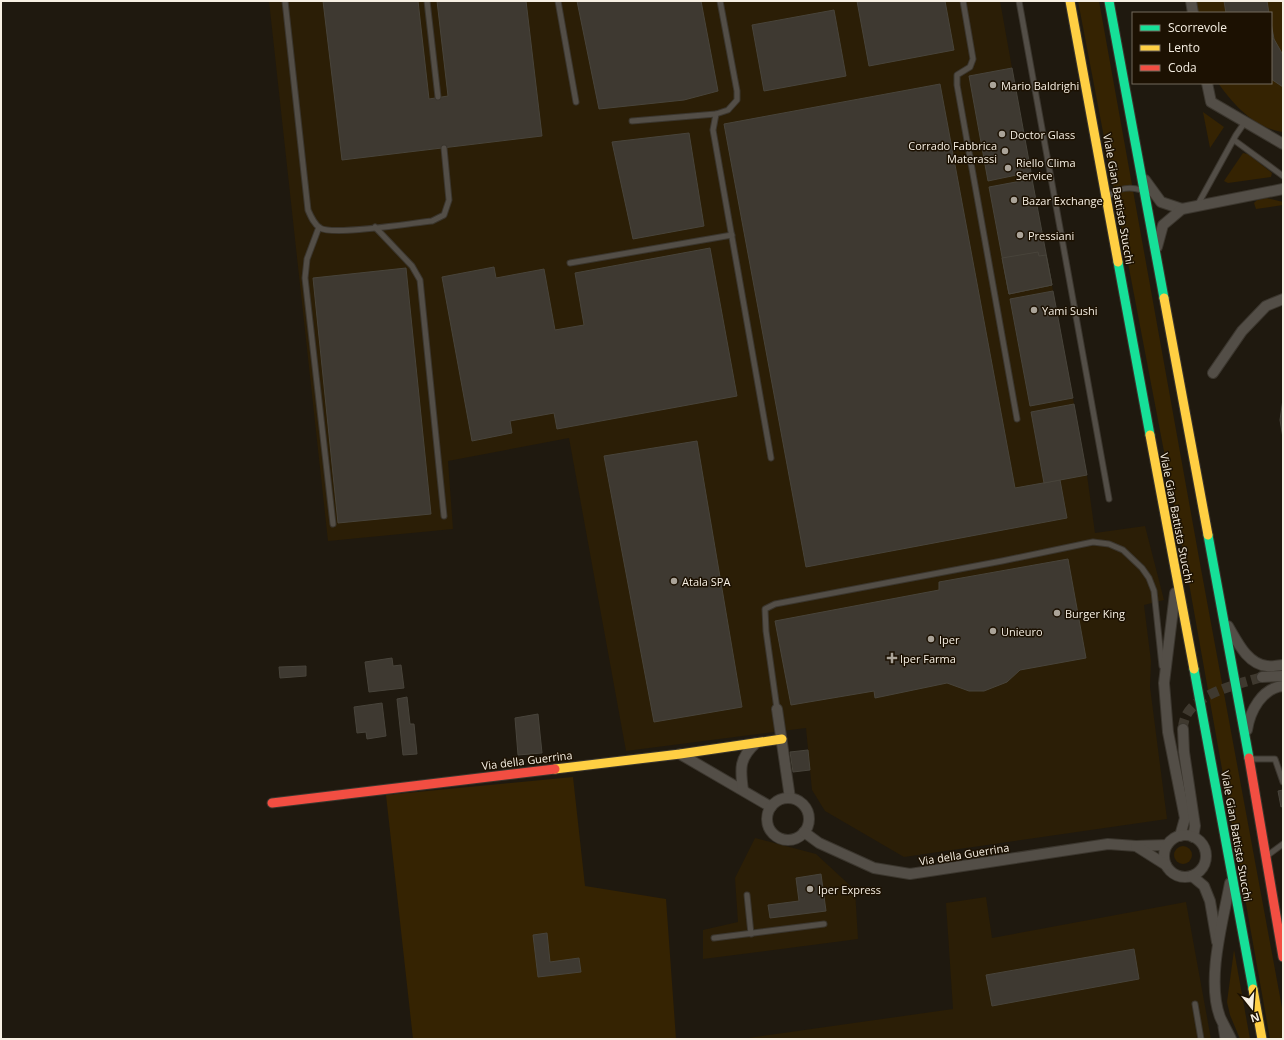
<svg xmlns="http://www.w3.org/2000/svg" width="1284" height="1040" viewBox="0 0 1284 1040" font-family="'Open Sans',sans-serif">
<rect width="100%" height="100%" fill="#1f190f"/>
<g fill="#2b1e06">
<path d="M 269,1 L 1000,1 L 1012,68 L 969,76 L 988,180 L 1031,172 L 1032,179 L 989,187 L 1009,293 L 1052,285 L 1053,291 L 1010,300 L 1030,406 L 1073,398 L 1074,404 L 1031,412 L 1044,482 L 1087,475 L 1095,533 L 1145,526 L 1164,600 L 1144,605 L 1151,661 L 1150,687 L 1167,819 L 904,857 L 825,811 L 812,790 L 806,728 L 626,751 L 569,438 L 448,461 L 453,529 L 328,541 Z"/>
<path d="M 755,838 L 816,854 L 855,890 L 858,939 L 703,959 L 703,930 L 738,922 L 735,878 Z"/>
<path d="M 986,897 L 992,938 L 1186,902 L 1211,1039 L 741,1039 L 953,1009 L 946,903 Z"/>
</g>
<g fill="#352302">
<path d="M 1078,1 L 1099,1 L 1201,569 L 1283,1013 L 1283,1039 L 1270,1039 L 1187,572 Z"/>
<path d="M 1196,1 L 1283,1 L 1283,132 C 1254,128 1234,105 1218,83 L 1271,83 L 1271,13 L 1198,13 Z"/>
<path d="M 1203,112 L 1224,127 L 1210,148 Z"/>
<path d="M 1243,153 L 1248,154 L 1272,173 L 1271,177 L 1228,183 L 1224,181 Z"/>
<path d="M 1267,198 L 1283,202 L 1283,205 L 1256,209 L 1254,203 L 1257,200 Z"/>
<path d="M 573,777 L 585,886 L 666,899 L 676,1039 L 413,1039 L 386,795 Z"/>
<circle cx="1183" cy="855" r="9"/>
<path d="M 1234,950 L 1250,1039 L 1240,1039 L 1230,1015 L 1227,1002 Z"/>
</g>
<g fill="#3e3931" stroke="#48443b">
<path d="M 323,1 L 418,1 L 429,99 L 448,96 L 437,1 L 526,1 L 542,136 L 342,160 Z"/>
<path d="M 577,1 L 701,1 L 718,91 L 684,100 L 599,109 Z"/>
<path d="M 857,1 L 945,1 L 954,50 L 869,66 Z"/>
<path d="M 1224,1 L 1267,1 L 1269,13 L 1226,13 Z"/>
<path d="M 834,10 L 846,76 L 764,91 L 752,25 Z"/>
<path d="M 1271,23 L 1274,39 L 1271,39 Z"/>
<path d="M 1271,39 L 1274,39 L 1283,55 L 1283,87 L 1271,79 Z"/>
<path d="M 1012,68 L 1031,172 L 988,181 L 969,76 Z"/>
<path d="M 940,84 L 1015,488 L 1060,480 L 1067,518 L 806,567 L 724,124 Z"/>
<path d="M 689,133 L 704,226 L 633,239 L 612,142 Z"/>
<path d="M 1032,179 L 1052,285 L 1009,294 L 989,187 Z"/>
<path d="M 710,248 L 737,396 L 557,429 L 554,413 L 510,421 L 512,433 L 472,441 L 442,277 L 494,267 L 496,278 L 544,269 L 555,330 L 584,325 L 575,273 Z"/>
<path d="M 1038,252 L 1039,256 L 1046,255 L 1052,285 L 1009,294 L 1002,258 Z"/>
<path d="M 406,268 L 431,514 L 338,523 L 313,278 Z"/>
<path d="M 1053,291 L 1073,398 L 1030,406 L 1010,299 Z"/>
<path d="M 1283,399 L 1283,438 L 1280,420 Z"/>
<path d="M 1074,404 L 1087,475 L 1044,483 L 1031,412 Z"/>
<path d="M 697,441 L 742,707 L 654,722 L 604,456 Z"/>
<path d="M 1068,559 L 1086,658 L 1020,670 L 1007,682 L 984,691 L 969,691 L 947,683 L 875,698 L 874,691 L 791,705 L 775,621 L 939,590 L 939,582 Z"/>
<path d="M 392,658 L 393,666 L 401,665 L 404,688 L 369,692 L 365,662 Z"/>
<path d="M 306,666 L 306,676 L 280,678 L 279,667 Z"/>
<path d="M 407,697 L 410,724 L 414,724 L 417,754 L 403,755 L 397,699 Z"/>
<path d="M 382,703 L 386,736 L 367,739 L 366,732 L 357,733 L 354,707 Z"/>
<path d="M 538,714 L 542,753 L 518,755 L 515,718 Z"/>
<path d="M 808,750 L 810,770 L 793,772 L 790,752 Z"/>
<path d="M 1283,790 L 1283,806 L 1281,807 L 1278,791 Z"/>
<path d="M 821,874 L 826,911 L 770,918 L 768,905 L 799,901 L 796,878 Z"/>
<path d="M 547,933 L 550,962 L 579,958 L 581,972 L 538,977 L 533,935 Z"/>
<path d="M 1134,949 L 1139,979 L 992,1006 L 986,975 Z"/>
</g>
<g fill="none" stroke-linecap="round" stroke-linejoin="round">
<path stroke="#3f392f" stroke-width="10" stroke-dasharray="10 5" stroke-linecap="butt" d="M 1183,729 C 1183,695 1236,685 1262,677"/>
<g stroke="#3b362e" stroke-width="7">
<g id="lane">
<path d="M 285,1 L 308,210 C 311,217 314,224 320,228 C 334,236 412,223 432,221 L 444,215 L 449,200 L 444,148"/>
<path d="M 427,1 L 438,97"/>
<path d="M 558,1 L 576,102"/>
<path d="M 720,1 L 737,91 L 737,100 L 728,110 L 716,114 L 713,130 L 771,458"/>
<path d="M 963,1 L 973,59 L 970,67 L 957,75 L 957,85 L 1017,419"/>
<path d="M 1019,1 L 1109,499"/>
<path d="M 632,121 L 716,114"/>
<path d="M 1234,140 L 1283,176"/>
<path d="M 1110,195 C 1120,188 1129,186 1141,190"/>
<path d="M 1197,206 L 1236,135 L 1245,122"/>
<path d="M 319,227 L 307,259 L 305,278 L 333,524"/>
<path d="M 375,227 L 412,266 L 420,280 L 444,516"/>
<path d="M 570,263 L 732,235"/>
<path d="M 777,709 L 766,631 L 765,609 L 775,604 L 1002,561 L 1093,542 L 1109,544 L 1123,550 L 1142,568 L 1149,578 L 1154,591 L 1162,666"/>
<path d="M 1252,759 L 1275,759 L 1283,782"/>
<path d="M 1268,855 L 1283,844"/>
<path d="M 747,895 L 751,934"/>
<path d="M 714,938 L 824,924"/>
<path d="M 1195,1004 L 1201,1039"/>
<path d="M 1221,1027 L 1223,1039"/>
</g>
</g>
<g stroke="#3b362e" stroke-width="12">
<g id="street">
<path d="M 1191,1 L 1193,13"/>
<path d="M 1207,83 L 1211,102 L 1283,144"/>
<path d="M 1145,180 L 1161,202 L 1182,209"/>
<path d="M 1157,247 L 1163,225 L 1182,209 L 1283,189"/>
<path d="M 1213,373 L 1242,331 L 1266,306 L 1283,299"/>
<path d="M 1175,593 L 1164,683 L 1168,732 L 1185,818 L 1180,836"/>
<path d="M 1228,626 C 1237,641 1247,664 1267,666 C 1272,667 1278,665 1283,665"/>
<path d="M 1262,677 L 1283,676"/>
<path d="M 777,709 L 790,798"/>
<path d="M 1183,729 L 1184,752 L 1195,826 L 1193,837"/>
<path d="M 1247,730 C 1250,711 1262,688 1283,686"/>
<path d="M 680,754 L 771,807"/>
<path d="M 743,790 C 740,769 739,758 756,743"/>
<circle cx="788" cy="819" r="21"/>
<path d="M 804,832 L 819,843 L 874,868 L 910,874 L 1108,844 L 1136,846 L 1167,845"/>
<circle cx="1185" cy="856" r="21"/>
<path d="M 1136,846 L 1166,865"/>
<path d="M 1192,876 L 1204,886 L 1210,901 L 1217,942"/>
<path d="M 1230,883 C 1223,921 1206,980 1220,1017 C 1223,1024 1228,1032 1231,1039"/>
</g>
</g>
<g stroke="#3b362e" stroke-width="11">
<g id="fast">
<path d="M 1109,1 L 1164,298"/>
<path d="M 1118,262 L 1150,435"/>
<path d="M 1208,535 L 1249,758"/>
<path d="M 1194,669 L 1253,989"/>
</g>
</g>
<g stroke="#3b362e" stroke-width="11">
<g id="slow">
<path d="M 1070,1 L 1118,262"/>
<path d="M 1164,298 L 1208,535"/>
<path d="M 1150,435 L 1194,669"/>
<path d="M 555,769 L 680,754 L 782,739"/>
<path d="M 1253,989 L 1262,1039"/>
</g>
</g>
<g stroke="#3b362e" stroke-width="11">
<g id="jam">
<path d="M 1249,758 L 1283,957"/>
<path d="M 272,803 L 555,769"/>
</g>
</g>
<use href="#lane" stroke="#534e47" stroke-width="5"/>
<use href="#street" stroke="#534e47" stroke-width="10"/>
<use href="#fast" stroke="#16e098" stroke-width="9"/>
<use href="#slow" stroke="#ffcf43" stroke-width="9"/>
<use href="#jam" stroke="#f24e42" stroke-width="9"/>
</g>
<g fill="#aba499" stroke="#1c1102" stroke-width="1.5">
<circle cx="993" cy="85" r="4"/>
<circle cx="1002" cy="134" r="4"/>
<circle cx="1005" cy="151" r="4"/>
<circle cx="1008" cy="168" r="4"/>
<circle cx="1014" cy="200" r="4"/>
<circle cx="1020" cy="235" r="4"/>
<circle cx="1034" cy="310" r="4"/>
<circle cx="674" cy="581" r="4"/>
<circle cx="1057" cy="613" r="4"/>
<circle cx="993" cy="631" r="4"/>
<circle cx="931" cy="639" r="4"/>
<path d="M890 652h4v4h4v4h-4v4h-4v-4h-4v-4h4z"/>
<circle cx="810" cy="889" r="4"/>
</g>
<g text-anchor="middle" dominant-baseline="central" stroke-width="3" stroke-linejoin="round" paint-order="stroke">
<g font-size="11" fill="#f6efe3" stroke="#1c1102" text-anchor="start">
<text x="1001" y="85">Mario Baldrighi</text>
<text x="1010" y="134">Doctor Glass</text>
<text x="997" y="145" text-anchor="end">Corrado Fabbrica<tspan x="997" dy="13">Materassi</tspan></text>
<text x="1016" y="162">Riello Clima<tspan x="1016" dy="13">Service</tspan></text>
<text x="1022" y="200">Bazar Exchange</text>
<text x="1028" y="235">Pressiani</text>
<text x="1042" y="310">Yami Sushi</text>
<text x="682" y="581">Atala SPA</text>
<text x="1065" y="613">Burger King</text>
<text x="1001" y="631">Unieuro</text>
<text x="939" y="639">Iper</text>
<text x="900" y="658">Iper Farma</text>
<text x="818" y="889">Iper Express</text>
</g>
<g font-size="11" fill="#f6efe3" stroke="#1c1102">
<text transform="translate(1119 199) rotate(80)">Viale Gian Battista Stucchi</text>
<text transform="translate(1177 518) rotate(79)">Viale Gian Battista Stucchi</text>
<text transform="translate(527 760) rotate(-7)">Via della Guerrina</text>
<text transform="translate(1237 836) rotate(80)">Viale Gian Battista Stucchi</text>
<text transform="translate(964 854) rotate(-9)">Via della Guerrina</text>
</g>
</g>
<rect width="1284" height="1040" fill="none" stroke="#f6efe3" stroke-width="4"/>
<rect x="1132" y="12" width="140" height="72" fill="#1c1102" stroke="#736a5c"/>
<rect x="1140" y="25" width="20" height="6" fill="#16e098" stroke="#736a5c"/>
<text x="1168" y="32" font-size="12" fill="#f6efe3">Scorrevole</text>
<rect x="1140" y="45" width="20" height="6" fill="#ffcf43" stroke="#736a5c"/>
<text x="1168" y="52" font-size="12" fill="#f6efe3">Lento</text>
<rect x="1140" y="65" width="20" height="6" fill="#f24e42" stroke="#736a5c"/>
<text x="1168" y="72" font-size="12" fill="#f6efe3">Coda</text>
<g transform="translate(1252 1008) rotate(163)" stroke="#1c1102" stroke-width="3" paint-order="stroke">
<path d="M0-3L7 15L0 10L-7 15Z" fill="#f6efe3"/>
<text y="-6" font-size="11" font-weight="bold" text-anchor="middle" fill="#f6efe3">N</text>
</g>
</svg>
